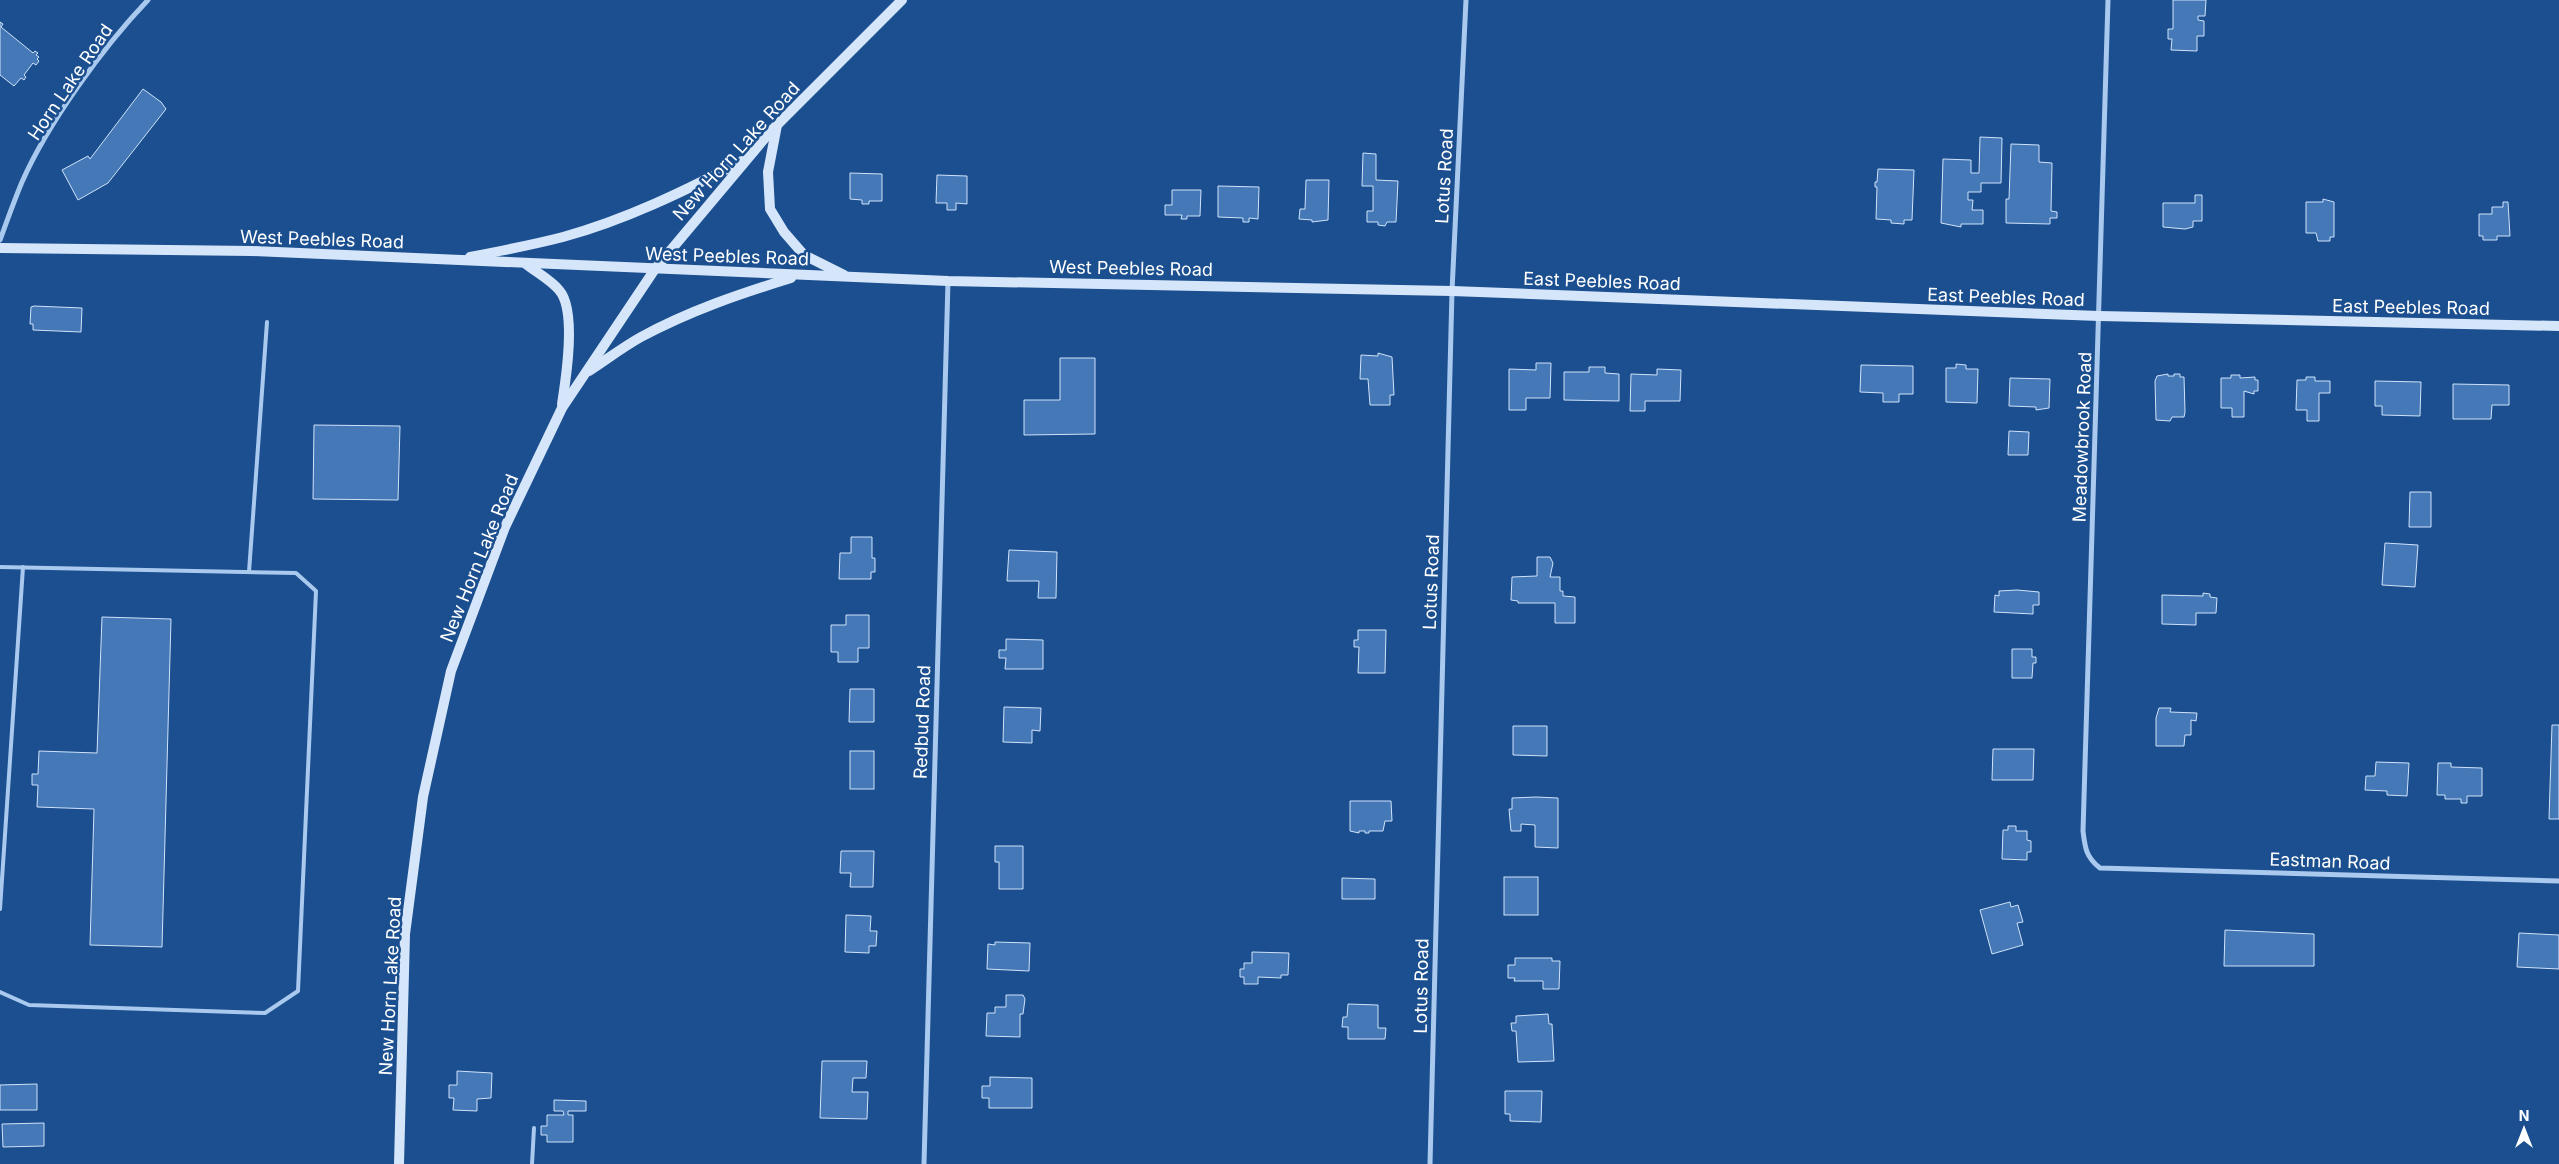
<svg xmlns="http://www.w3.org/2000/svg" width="2559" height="1164" viewBox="0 0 2559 1164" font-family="Inter,sans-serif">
<rect width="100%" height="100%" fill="#1b4f8f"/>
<g fill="#4478b7" stroke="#cfe3fa">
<path d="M 2173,0 L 2206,0 L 2205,16 L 2198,16 L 2198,20 L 2204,21 L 2204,36 L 2197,36 L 2197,51 L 2171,50 L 2172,39 L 2168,39 L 2168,29 L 2173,29 Z"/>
<path d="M 0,22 L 3,24 L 1,27 L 33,53 L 35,51 L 38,53 L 36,55 L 39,57 L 37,59 L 39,61 L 36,65 L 33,63 L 24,75 L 26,77 L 24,80 L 21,78 L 14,86 L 0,75 Z"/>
<path d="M 143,89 L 161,102 L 166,109 L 108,183 L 78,200 L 62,170 L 88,156 L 90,159 Z"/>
<path d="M 1980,137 L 2002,138 L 2001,183 L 1981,183 L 1981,192 L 1968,192 L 1968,200 L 1973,200 L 1972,210 L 1983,210 L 1983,224 L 1961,224 L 1961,227 L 1941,223 L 1943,159 L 1971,160 L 1971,173 L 1979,173 Z"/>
<path d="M 2011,144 L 2039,145 L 2039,162 L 2052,163 L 2051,211 L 2057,212 L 2057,218 L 2050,218 L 2050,224 L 2006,223 L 2006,199 L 2009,199 Z"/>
<path d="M 1363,153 L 1376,154 L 1376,180 L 1398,181 L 1396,222 L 1387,222 L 1385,226 L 1378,225 L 1378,222 L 1367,222 L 1367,211 L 1373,211 L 1373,186 L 1362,186 Z"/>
<path d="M 1878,169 L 1914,170 L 1912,220 L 1904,220 L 1904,224 L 1891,223 L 1891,220 L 1876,219 L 1877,187 L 1875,187 L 1875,182 L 1877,182 Z"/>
<path d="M 850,173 L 882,174 L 882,201 L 869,201 L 869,204 L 862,204 L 862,200 L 850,199 Z"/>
<path d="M 937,175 L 967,176 L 967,204 L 956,203 L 956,210 L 947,210 L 947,203 L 936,203 Z"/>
<path d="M 1306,180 L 1329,180 L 1328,220 L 1312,222 L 1312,220 L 1299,219 L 1300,209 L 1305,209 Z"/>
<path d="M 1218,186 L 1259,187 L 1258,219 L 1249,218 L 1249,222 L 1243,222 L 1243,218 L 1218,217 Z"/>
<path d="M 1172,190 L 1201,190 L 1200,216 L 1187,216 L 1187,219 L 1181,219 L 1182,215 L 1165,215 L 1165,205 L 1172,205 Z"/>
<path d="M 2195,195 L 2202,195 L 2202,221 L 2193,221 L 2193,227 L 2185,229 L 2163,227 L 2163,203 L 2195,203 Z"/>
<path d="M 2323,199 L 2334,202 L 2334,237 L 2330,237 L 2330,241 L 2318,241 L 2316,233 L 2306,233 L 2306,202 L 2323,202 Z"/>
<path d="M 2503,202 L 2508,202 L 2510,236 L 2497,236 L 2497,240 L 2483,240 L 2483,236 L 2479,236 L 2479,214 L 2492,214 L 2492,207 L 2503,207 Z"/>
<path d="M 34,306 L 82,308 L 81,332 L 33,330 L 33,324 L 30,324 L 31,307 Z"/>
<path d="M 1378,353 L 1392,357 L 1394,395 L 1390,395 L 1390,405 L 1370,405 L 1368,379 L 1360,379 L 1361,355 L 1378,356 Z"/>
<path d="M 1060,358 L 1095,358 L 1095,434 L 1024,435 L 1024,400 L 1060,400 Z"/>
<path d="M 1536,363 L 1551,363 L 1550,398 L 1526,398 L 1526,410 L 1509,410 L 1509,369 L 1536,370 Z"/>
<path d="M 1956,364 L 1966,365 L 1966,369 L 1978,369 L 1977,403 L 1946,402 L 1946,368 L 1956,368 Z"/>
<path d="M 1861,365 L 1913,366 L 1913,394 L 1899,394 L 1899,402 L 1883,402 L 1883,393 L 1860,392 Z"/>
<path d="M 1589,367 L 1605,367 L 1605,373 L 1619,374 L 1619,401 L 1564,400 L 1564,372 L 1589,372 Z"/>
<path d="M 1657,369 L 1681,370 L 1680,401 L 1645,401 L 1645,411 L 1630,411 L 1631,374 L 1657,375 Z"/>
<path d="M 2168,374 L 2168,376 L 2174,376 L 2174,374 L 2180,374 L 2180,377 L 2184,377 L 2185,412 L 2184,417 L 2172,417 L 2170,421 L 2156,420 L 2155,381 L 2157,376 Z"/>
<path d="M 2231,375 L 2240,375 L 2240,378 L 2255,377 L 2255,380 L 2258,380 L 2258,391 L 2254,391 L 2254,394 L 2244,391 L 2244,417 L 2232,417 L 2232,408 L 2221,408 L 2221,378 L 2231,378 Z"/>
<path d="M 2306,377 L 2315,377 L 2315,381 L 2330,381 L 2330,393 L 2319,393 L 2319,421 L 2307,421 L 2307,410 L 2296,410 L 2297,380 L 2306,380 Z"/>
<path d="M 2010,378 L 2050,379 L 2049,408 L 2036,410 L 2036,407 L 2009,406 Z"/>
<path d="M 2375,381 L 2421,382 L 2420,416 L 2382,415 L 2382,406 L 2375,406 Z"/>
<path d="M 2453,384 L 2509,385 L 2509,405 L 2492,405 L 2491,419 L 2453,419 Z"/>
<path d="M 314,425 L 400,426 L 398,500 L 313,499 Z"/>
<path d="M 2009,431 L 2029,432 L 2028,455 L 2008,455 Z"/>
<path d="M 2410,492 L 2431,492 L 2431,527 L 2409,527 Z"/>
<path d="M 851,537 L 872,537 L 872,558 L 875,558 L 875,572 L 871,572 L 871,579 L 839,579 L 840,553 L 851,553 Z"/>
<path d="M 2385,543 L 2418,545 L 2415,587 L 2382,585 Z"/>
<path d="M 1009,550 L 1057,552 L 1056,598 L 1038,598 L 1039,581 L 1007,581 Z"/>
<path d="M 1537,557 L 1550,557 L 1553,563 L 1550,577 L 1560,577 L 1560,591 L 1563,591 L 1563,596 L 1575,597 L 1575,623 L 1555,623 L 1555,603 L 1518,603 L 1518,601 L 1511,600 L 1512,577 L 1537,576 Z"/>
<path d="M 2017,590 L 2039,592 L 2039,605 L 2033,605 L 2033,614 L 1994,612 L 1995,595 L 1999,596 L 1999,591 Z"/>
<path d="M 2203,593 L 2210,594 L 2210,597 L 2217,598 L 2216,613 L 2196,613 L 2196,625 L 2162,624 L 2162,595 L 2203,596 Z"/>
<path d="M 846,615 L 869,615 L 869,648 L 858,648 L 858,662 L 838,662 L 838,652 L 831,652 L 831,625 L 846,625 Z"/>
<path d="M 102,617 L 171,619 L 162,947 L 90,945 L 94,809 L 37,807 L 38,785 L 32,785 L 32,774 L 38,774 L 39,751 L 97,753 Z"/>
<path d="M 1358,630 L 1386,630 L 1385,673 L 1358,673 L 1359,647 L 1354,647 L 1354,640 L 1358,640 Z"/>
<path d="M 1006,639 L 1043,640 L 1043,669 L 1005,669 L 1006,658 L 999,658 L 999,650 L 1006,650 Z"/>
<path d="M 2012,649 L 2032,649 L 2032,657 L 2036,657 L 2036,663 L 2033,663 L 2032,678 L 2012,678 Z"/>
<path d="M 850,689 L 874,689 L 874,722 L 849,722 Z"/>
<path d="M 1004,707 L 1041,708 L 1040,731 L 1032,730 L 1032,743 L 1003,742 Z"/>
<path d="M 2159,708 L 2171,708 L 2170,712 L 2197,713 L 2196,721 L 2191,720 L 2191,735 L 2185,735 L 2184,746 L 2156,746 L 2156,718 Z"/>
<path d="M 2552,725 L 2559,725 L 2559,819 L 2549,819 Z"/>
<path d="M 1513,726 L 1547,726 L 1547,756 L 1513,755 Z"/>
<path d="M 1993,749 L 2034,749 L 2033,780 L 1992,780 Z"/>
<rect x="850" y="751" width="24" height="38"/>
<path d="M 2376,762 L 2409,763 L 2407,796 L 2387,795 L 2387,791 L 2365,790 L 2366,776 L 2375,776 Z"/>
<path d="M 2438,763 L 2451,763 L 2451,767 L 2482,768 L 2482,796 L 2467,796 L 2467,803 L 2461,803 L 2461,799 L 2445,799 L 2445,795 L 2437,795 Z"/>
<path d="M 1536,797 L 1558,798 L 1558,848 L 1535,847 L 1535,825 L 1521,824 L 1521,831 L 1511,831 L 1509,809 L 1512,809 L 1512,798 Z"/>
<path d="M 1350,801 L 1391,801 L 1392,821 L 1385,821 L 1383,831 L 1369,831 L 1369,833 L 1365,833 L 1365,831 L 1359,831 L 1359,833 L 1350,831 Z"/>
<path d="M 2008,826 L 2016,826 L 2016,831 L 2027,831 L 2027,840 L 2031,841 L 2031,852 L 2027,852 L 2027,860 L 2002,859 L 2003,830 L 2008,830 Z"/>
<path d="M 995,846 L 1023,846 L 1023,889 L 999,889 L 999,862 L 995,862 Z"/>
<path d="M 841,851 L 874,851 L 873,887 L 850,887 L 851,873 L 840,873 Z"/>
<rect x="1504" y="877" width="34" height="38"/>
<path d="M 1342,878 L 1375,879 L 1375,899 L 1342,899 Z"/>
<path d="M 2010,902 L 2011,907 L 2018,905 L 2023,922 L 2017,923 L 2023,945 L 1992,954 L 1980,910 Z"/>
<path d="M 846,915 L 871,916 L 870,931 L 877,931 L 876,946 L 869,946 L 869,953 L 845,952 Z"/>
<path d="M 2225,930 L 2314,934 L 2314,966 L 2224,966 Z"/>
<path d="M 2519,933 L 2559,935 L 2559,969 L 2517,967 Z"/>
<path d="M 995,942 L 1030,943 L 1029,971 L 987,969 L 988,944 L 995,945 Z"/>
<path d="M 1252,952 L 1289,953 L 1288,975 L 1281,975 L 1281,978 L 1258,977 L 1258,984 L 1244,984 L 1244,977 L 1240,977 L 1240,969 L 1244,969 L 1244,963 L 1252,963 Z"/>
<path d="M 1515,958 L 1552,958 L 1552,961 L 1560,961 L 1559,989 L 1543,989 L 1543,981 L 1514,981 L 1515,978 L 1508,978 L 1508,965 L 1515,965 Z"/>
<path d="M 1006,995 L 1023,995 L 1025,999 L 1023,1014 L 1020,1014 L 1020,1037 L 986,1036 L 987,1013 L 995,1013 L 995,1007 L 1006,1007 Z"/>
<path d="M 1348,1004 L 1378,1005 L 1378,1028 L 1386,1028 L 1385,1039 L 1348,1039 L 1348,1027 L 1342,1027 L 1343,1017 L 1347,1017 Z"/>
<path d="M 1548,1014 L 1549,1024 L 1552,1024 L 1554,1061 L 1518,1062 L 1516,1031 L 1512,1031 L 1511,1023 L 1516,1023 L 1516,1016 Z"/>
<path d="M 822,1061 L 867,1061 L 866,1078 L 853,1078 L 852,1092 L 868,1092 L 867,1119 L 820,1118 Z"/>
<path d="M 457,1071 L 492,1073 L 491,1098 L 477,1099 L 477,1111 L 453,1110 L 454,1098 L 449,1098 L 449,1085 L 457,1085 Z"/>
<path d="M 990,1077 L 1032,1078 L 1032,1108 L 989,1108 L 989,1098 L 982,1098 L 982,1086 L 990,1086 Z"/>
<path d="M 37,1084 L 37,1110 L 0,1110 L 0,1085 Z"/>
<path d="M 1505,1091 L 1542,1091 L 1541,1122 L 1510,1121 L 1510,1114 L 1505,1114 Z"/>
<path d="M 554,1100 L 586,1101 L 586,1111 L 568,1111 L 568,1115 L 573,1115 L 573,1142 L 547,1142 L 547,1135 L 541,1135 L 541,1126 L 547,1126 L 547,1115 L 564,1115 L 563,1111 L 554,1111 Z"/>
<path d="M 44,1123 L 44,1146 L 3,1147 L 2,1124 Z"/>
</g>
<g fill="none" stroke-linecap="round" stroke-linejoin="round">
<g stroke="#a9c9ee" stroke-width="4">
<path d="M 0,567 L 296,573 L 316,591 L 298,991 L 265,1013 L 29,1005 L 0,992"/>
<path d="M 249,572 L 267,322"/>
<path d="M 0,909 L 23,567"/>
<path d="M 532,1164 L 534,1128"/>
</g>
<g stroke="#a9c9ee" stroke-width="5">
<path d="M 2108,0 L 2083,831 C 2085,848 2086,857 2100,868 L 2559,881"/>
<path d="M 0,240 C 7,221 14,201 22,182 C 48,123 103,47 148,0"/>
<path d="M 924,1164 L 948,281"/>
<path d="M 1430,1164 L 1452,291 L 1466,0"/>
</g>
<g stroke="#d6e6fa" stroke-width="10">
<path d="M 777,125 L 768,172 L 770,209 L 784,232 L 804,255 L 844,275"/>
<path d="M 0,248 L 252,251 L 948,281 L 1452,291 L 2099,316 L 2559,326"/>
<path d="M 470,257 C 501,251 532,245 563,237 C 625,220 685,191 742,161"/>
<path d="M 526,264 C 536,272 551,280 559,290 C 577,310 566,379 562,404"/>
<path d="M 589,371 C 606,360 623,347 641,337 C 689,311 739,294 791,278"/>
<path d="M 399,1164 L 405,934 L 423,797 L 451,671 L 505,527 L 562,408 L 655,269 L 770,132 L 902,0"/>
</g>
</g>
<g text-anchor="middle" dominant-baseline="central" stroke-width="5" stroke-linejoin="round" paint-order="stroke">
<g font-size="18" fill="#fff" stroke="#1b4f8f">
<text transform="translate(70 82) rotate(-56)">Horn Lake Road</text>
<text transform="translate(736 151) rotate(-48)">New Horn Lake Road</text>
<text transform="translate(1444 176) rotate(-87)">Lotus Road</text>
<text transform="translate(322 239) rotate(2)">West Peebles Road</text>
<text transform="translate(727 256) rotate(2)">West Peebles Road</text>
<text transform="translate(1131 268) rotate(1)">West Peebles Road</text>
<text transform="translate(1602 281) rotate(2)">East Peebles Road</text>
<text transform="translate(2006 297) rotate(2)">East Peebles Road</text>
<text transform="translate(2411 307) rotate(1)">East Peebles Road</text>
<text transform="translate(2082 437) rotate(-88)">Meadowbrook Road</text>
<text transform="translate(479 558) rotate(-68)">New Horn Lake Road</text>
<text transform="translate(1431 582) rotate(-88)">Lotus Road</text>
<text transform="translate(922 722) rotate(-88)">Redbud Road</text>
<text transform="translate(2330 861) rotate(2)">Eastman Road</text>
<text transform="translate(390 986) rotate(-87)">New Horn Lake Road</text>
<text transform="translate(1421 986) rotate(-89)">Lotus Road</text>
</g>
</g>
<g transform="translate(2524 1129)" stroke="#1b4f8f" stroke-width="4" paint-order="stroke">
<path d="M0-4L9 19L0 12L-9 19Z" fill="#ffffff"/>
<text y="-8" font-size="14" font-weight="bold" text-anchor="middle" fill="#ffffff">N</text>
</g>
</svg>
